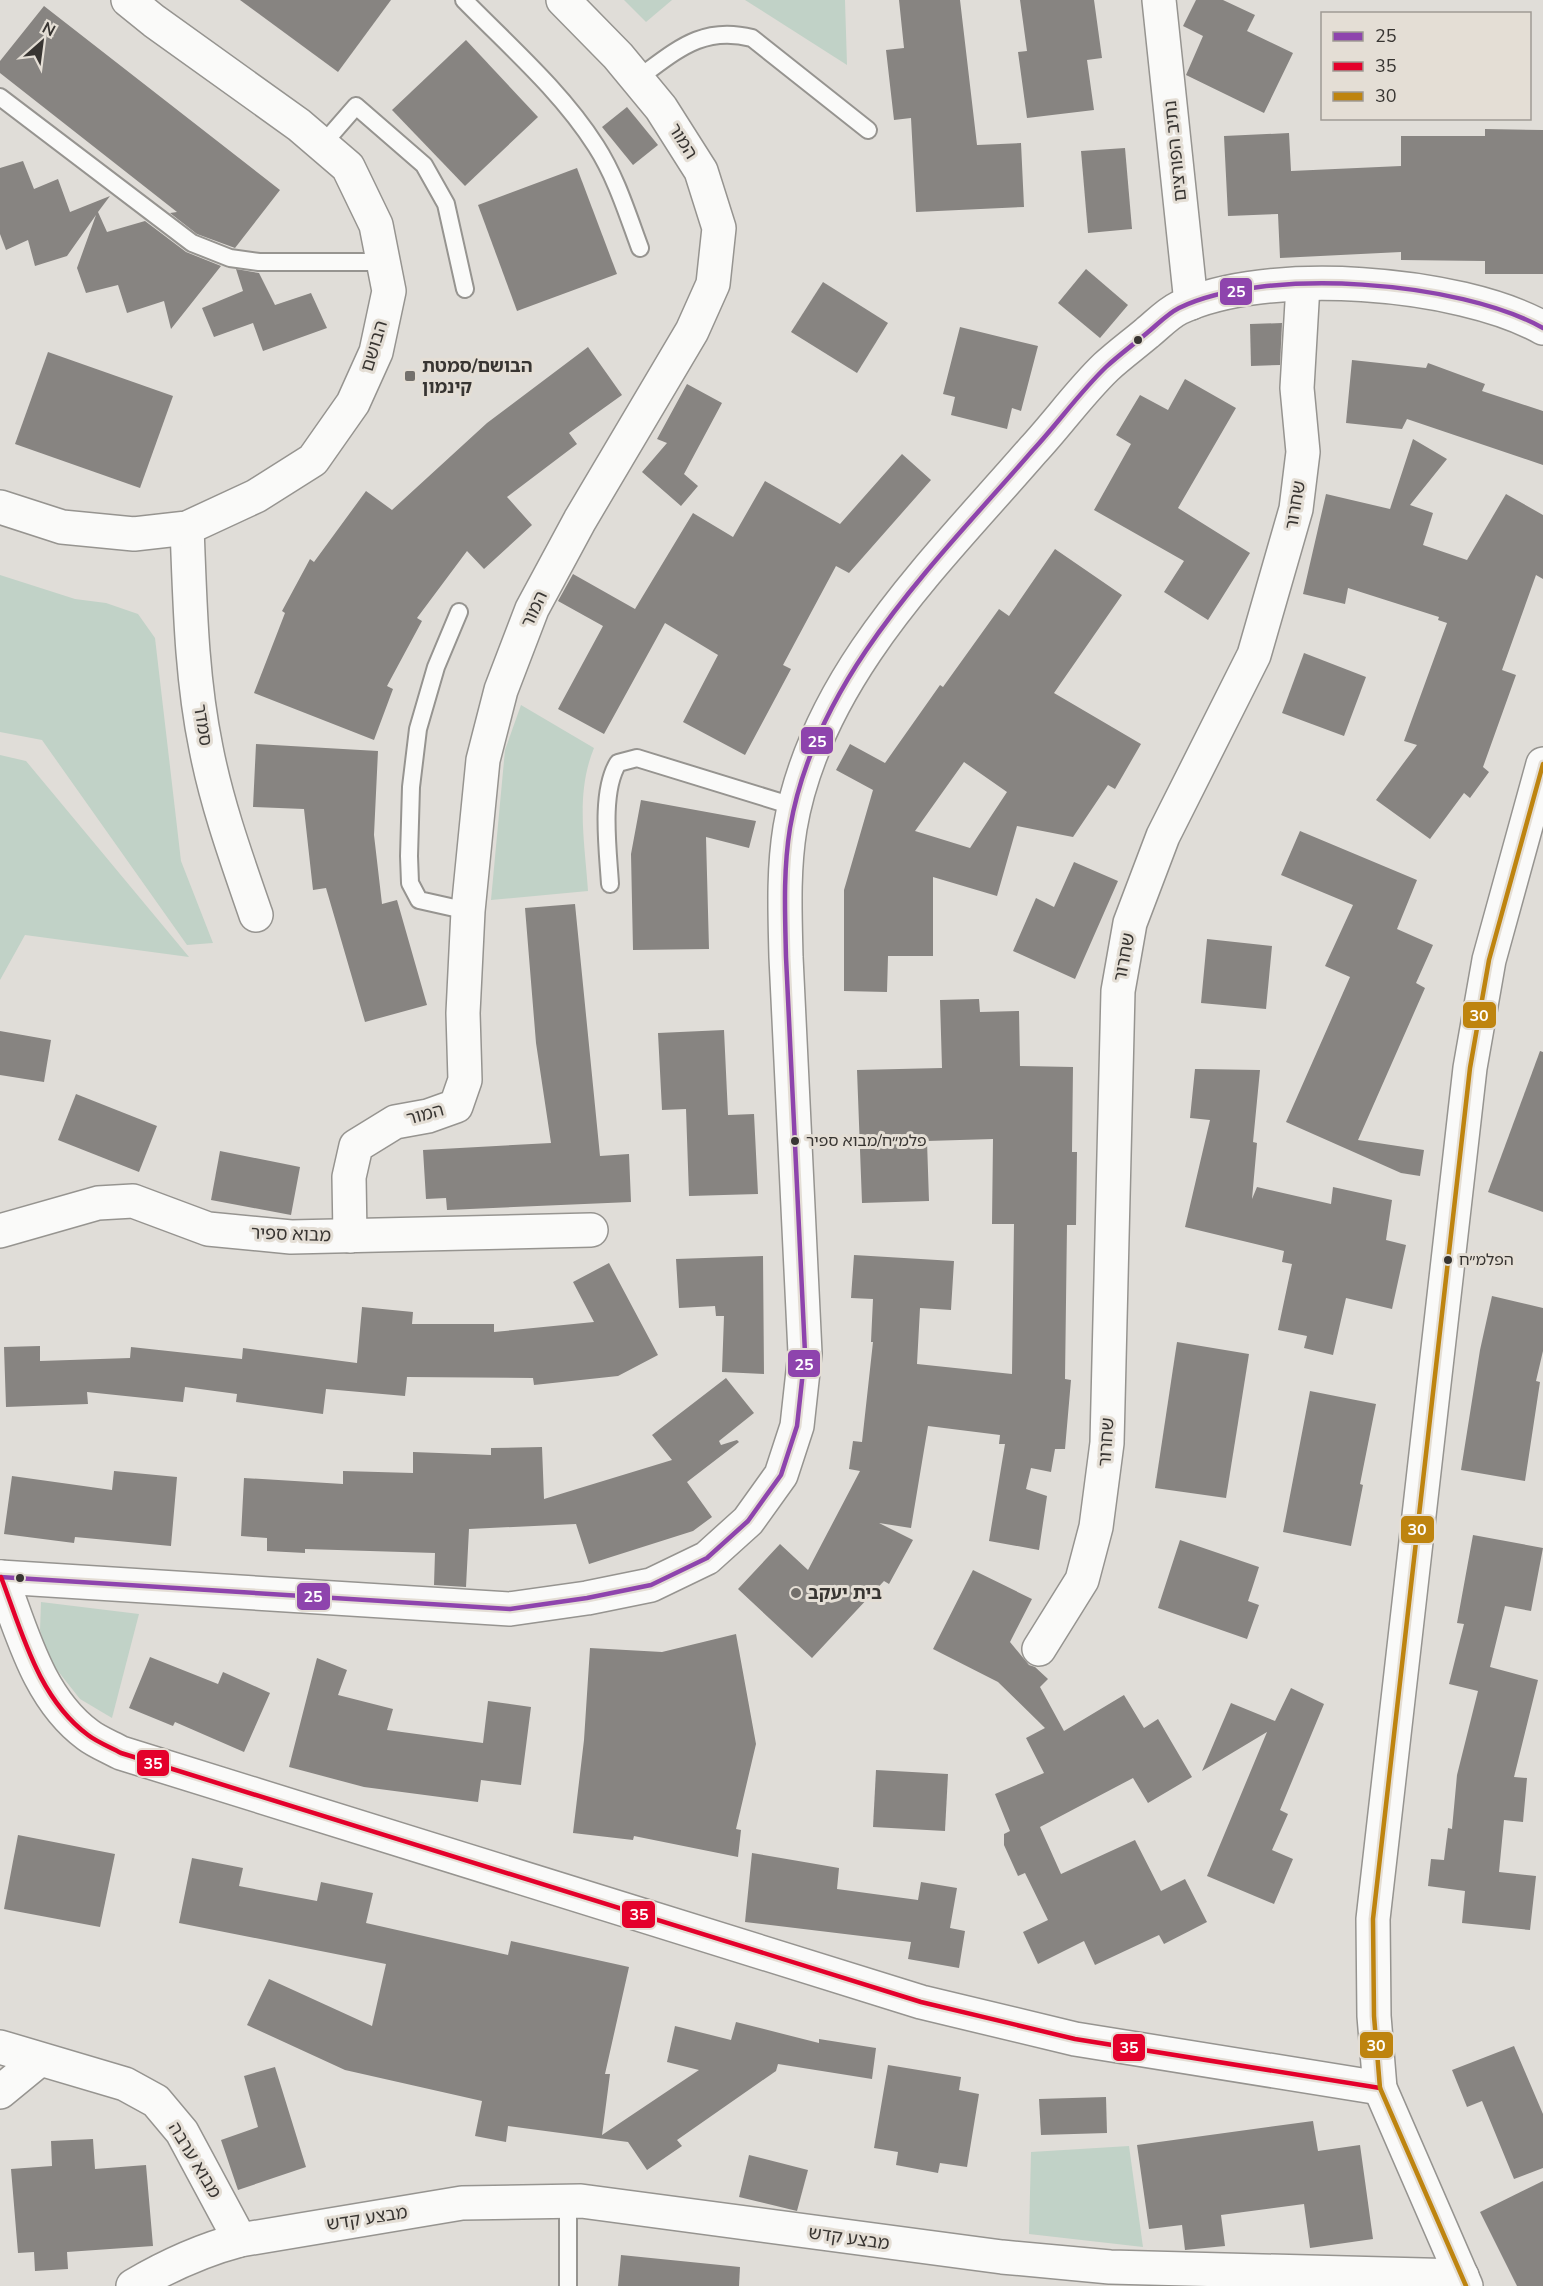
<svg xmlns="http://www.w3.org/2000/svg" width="1543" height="2286" viewBox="0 0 1543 2286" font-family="'Nunito Sans','Noto Sans Hebrew',sans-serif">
<rect width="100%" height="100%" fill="#e0ddd8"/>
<g fill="#c1d2c7">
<path d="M 624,0 L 672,0 L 646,22 Z"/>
<path d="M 745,0 L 845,0 L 847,65 Z"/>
<path d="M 0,575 L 75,599 L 106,603 L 138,614 L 155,638 L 181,861 L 213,943 L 187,945 L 42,740 L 0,732 Z"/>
<path d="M 521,705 L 594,748 C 575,794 585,843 588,891 L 491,900 L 505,750 Z"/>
<path d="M 0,755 L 26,761 L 189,957 L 25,935 L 0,980 Z"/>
<path d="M 41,1602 L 139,1614 L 112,1718 L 80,1699 L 50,1661 L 40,1630 Z"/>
<path d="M 1129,2146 L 1143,2247 L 1029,2234 L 1031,2152 Z"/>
</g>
<g fill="#878481" fill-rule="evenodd">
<path d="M 240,0 L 391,0 L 338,72 Z"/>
<path d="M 899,0 L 960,0 L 977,145 L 1021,143 L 1024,207 L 916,212 L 911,118 L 894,120 L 886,50 L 904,48 Z"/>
<path d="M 1020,0 L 1094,0 L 1102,58 L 1087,60 L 1094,110 L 1027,118 L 1018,52 L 1027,51 Z"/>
<path d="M 1196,0 L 1223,0 L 1255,15 L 1247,31 L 1293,53 L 1264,113 L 1186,75 L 1203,36 L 1183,26 Z"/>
<path d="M 44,6 L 280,190 L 235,248 L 197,234 L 170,213 L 177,212 L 0,73 L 0,61 Z"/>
<path d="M 466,40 L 538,117 L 465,186 L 392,110 Z"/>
<path d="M 627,107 L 658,145 L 633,165 L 602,127 Z"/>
<path d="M 1485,129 L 1543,130 L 1543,274 L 1485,274 L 1485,261 L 1401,260 L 1401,252 L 1280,258 L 1278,214 L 1228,216 L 1224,136 L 1289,133 L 1291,171 L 1401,166 L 1401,136 L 1485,136 Z"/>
<path d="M 1125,148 L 1132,229 L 1088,233 L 1081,151 Z"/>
<path d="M 23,161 L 34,189 L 58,179 L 70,212 L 110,196 L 98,212 L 107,232 L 145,221 L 186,252 L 221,266 L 171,329 L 164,301 L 127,313 L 118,285 L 86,293 L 77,268 L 96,215 L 67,256 L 35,266 L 28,240 L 6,250 L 0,234 L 0,168 Z"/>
<path d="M 577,168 L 617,274 L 517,311 L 478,205 Z"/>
<path d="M 236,269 L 259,273 L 275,305 L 311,293 L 327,328 L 263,351 L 253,323 L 214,337 L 202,308 L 243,291 Z"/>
<path d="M 1086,269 L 1128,305 L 1100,338 L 1058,303 Z"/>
<path d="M 823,282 L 888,323 L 857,373 L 791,332 Z"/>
<path d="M 1282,323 L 1280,365 L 1251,366 L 1250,324 Z"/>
<path d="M 960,327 L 1038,346 L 1021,411 L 1012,408 L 1007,429 L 951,415 L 955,397 L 943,394 Z"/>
<path d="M 588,347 L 622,395 L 569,433 L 577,444 L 507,497 L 532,525 L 484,569 L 467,551 L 417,618 L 422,621 L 387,686 L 393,689 L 374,740 L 254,693 L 285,613 L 282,611 L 310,559 L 314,562 L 366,491 L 392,510 L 487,423 Z"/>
<path d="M 48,352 L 173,396 L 140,488 L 15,444 Z"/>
<path d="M 1352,360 L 1426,368 L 1428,363 L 1485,384 L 1482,391 L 1543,411 L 1543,465 L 1407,419 L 1402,429 L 1346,423 Z"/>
<path d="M 1185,379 L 1236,408 L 1178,508 L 1250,553 L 1208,620 L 1164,592 L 1184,561 L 1094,510 L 1131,444 L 1116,435 L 1140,395 L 1168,410 Z"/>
<path d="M 687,384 L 722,403 L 684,474 L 698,486 L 681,506 L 642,472 L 667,443 L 657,439 Z"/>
<path d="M 1413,439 L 1447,459 L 1410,505 L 1433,513 L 1423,545 L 1467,560 L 1506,494 L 1543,515 L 1543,579 L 1536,575 L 1502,670 L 1516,675 L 1483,767 L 1489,772 L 1470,798 L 1464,793 L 1430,839 L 1376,800 L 1417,745 L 1404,741 L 1447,623 L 1438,620 L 1439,617 L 1348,588 L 1345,604 L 1303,594 L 1326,494 L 1390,509 Z"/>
<path d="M 902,454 L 931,480 L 849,573 L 836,566 L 783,665 L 791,669 L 745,755 L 683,722 L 718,655 L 665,623 L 604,734 L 558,709 L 603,626 L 558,601 L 573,574 L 635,609 L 693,513 L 733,537 L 765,481 L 840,524 Z"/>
<path d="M 1055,549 L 1122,595 L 1054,693 L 1141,744 L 1115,789 L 1108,785 L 1073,837 L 1017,826 L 997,896 L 933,877 L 933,956 L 888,956 L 887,992 L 844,991 L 844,890 L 873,790 L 836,770 L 850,744 L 885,763 L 940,685 L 943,687 L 999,609 L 1009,616 ZM 964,762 L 1007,792 L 970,848 L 915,831 Z"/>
<path d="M 1304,653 L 1366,677 L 1344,736 L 1282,713 Z"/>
<path d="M 256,744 L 378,751 L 374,835 L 382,904 L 397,900 L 427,1005 L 365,1022 L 326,888 L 313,890 L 304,809 L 253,807 Z"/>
<path d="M 641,800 L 756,821 L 749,848 L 706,837 L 709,949 L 633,950 L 631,854 Z"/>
<path d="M 1300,831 L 1417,880 L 1397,929 L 1433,945 L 1416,983 L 1425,988 L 1358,1140 L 1424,1150 L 1420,1176 L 1401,1173 L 1286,1122 L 1350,977 L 1325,966 L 1353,905 L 1281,875 Z"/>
<path d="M 1074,862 L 1118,881 L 1075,979 L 1013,951 L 1036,898 L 1054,907 Z"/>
<path d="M 575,904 L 600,1156 L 629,1154 L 631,1202 L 447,1210 L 446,1198 L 426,1199 L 423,1150 L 551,1143 L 536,1043 L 525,908 Z"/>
<path d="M 1207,939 L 1272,946 L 1266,1009 L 1201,1003 Z"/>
<path d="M 979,999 L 980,1012 L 1019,1011 L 1020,1066 L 1073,1067 L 1072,1152 L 1077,1152 L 1076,1225 L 1067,1225 L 1065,1379 L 1071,1380 L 1065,1449 L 1055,1449 L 1051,1472 L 1031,1468 L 1026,1489 L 1047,1496 L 1039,1550 L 989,1541 L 1005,1444 L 999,1444 L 1000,1435 L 928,1426 L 911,1528 L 879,1523 L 913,1540 L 889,1584 L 884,1581 L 812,1658 L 738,1589 L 780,1544 L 808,1570 L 860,1471 L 849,1469 L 853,1441 L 862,1442 L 873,1342 L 871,1342 L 873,1299 L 851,1298 L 854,1255 L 954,1261 L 951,1310 L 920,1308 L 917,1364 L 1012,1374 L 1014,1224 L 992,1224 L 993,1139 L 927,1141 L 929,1201 L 862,1203 L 857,1070 L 942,1068 L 940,1000 Z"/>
<path d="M 724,1030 L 728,1115 L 754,1114 L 758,1194 L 689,1196 L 686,1109 L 662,1110 L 658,1033 Z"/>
<path d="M 0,1031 L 51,1040 L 44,1082 L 0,1075 Z"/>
<path d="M 1540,1051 L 1543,1052 L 1543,1212 L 1488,1192 Z"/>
<path d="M 1195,1069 L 1260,1070 L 1253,1142 L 1257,1143 L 1252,1199 L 1257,1187 L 1331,1204 L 1333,1187 L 1392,1200 L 1386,1240 L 1406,1245 L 1392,1309 L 1346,1298 L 1333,1355 L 1304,1348 L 1307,1336 L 1278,1330 L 1292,1264 L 1282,1262 L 1284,1251 L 1185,1227 L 1210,1120 L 1190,1118 Z"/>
<path d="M 76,1094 L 157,1126 L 139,1172 L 58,1140 Z"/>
<path d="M 220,1151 L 300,1167 L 291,1215 L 211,1200 Z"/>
<path d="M 763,1256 L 764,1374 L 722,1372 L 724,1316 L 716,1316 L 715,1306 L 679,1308 L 676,1259 Z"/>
<path d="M 609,1263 L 658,1355 L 618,1376 L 534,1385 L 533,1378 L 407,1377 L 405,1396 L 326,1389 L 323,1414 L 236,1402 L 237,1394 L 185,1387 L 183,1402 L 87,1392 L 88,1404 L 6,1407 L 4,1347 L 40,1346 L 40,1361 L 130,1358 L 131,1347 L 242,1359 L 243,1348 L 357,1363 L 362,1307 L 413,1312 L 412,1324 L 494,1324 L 494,1332 L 594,1322 L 573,1282 Z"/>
<path d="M 1492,1296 L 1543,1308 L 1543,1351 L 1536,1381 L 1540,1382 L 1525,1481 L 1461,1470 L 1480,1350 Z"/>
<path d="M 1177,1342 L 1249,1354 L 1226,1498 L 1155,1488 Z"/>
<path d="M 726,1378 L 754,1413 L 719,1441 L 721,1445 L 737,1440 L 739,1442 L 687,1482 L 712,1517 L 693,1531 L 589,1564 L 576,1524 L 469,1529 L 466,1587 L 434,1585 L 435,1553 L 305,1549 L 305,1553 L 267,1551 L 267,1538 L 241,1536 L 244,1478 L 343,1484 L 343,1471 L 413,1473 L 413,1452 L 491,1455 L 491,1448 L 542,1447 L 544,1499 L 672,1460 L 652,1435 Z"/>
<path d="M 1310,1391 L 1376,1404 L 1360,1484 L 1363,1485 L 1351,1546 L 1283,1532 Z"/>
<path d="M 114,1471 L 177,1477 L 171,1546 L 75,1537 L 74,1543 L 4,1534 L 12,1476 L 112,1490 Z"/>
<path d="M 1473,1535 L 1543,1548 L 1531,1611 L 1505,1606 L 1490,1667 L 1538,1680 L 1514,1777 L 1527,1778 L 1523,1822 L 1504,1820 L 1499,1872 L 1536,1876 L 1530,1930 L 1462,1923 L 1465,1891 L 1428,1886 L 1431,1859 L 1444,1860 L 1448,1828 L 1452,1829 L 1457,1775 L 1478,1691 L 1449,1684 L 1464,1624 L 1457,1623 Z"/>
<path d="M 1180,1540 L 1259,1567 L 1248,1601 L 1259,1605 L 1247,1639 L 1158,1608 Z"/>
<path d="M 973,1570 L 1032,1599 L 1010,1642 L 1029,1665 L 1035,1667 L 1048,1679 L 1040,1687 L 1064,1731 L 1124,1695 L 1144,1728 L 1158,1719 L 1192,1777 L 1148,1803 L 1133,1778 L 1040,1827 L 1061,1874 L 1135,1840 L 1161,1891 L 1185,1879 L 1207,1922 L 1164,1944 L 1159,1935 L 1095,1965 L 1084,1941 L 1038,1964 L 1023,1932 L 1048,1920 L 1025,1873 L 1018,1876 L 1004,1845 L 1004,1834 L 1010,1831 L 995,1794 L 1044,1773 L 1026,1738 L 1045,1728 L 998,1682 L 933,1649 Z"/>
<path d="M 736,1634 L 756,1744 L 736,1829 L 741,1830 L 738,1857 L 634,1836 L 633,1840 L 573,1833 L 584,1740 L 590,1648 L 662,1652 Z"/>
<path d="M 150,1657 L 218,1684 L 223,1672 L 270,1693 L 244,1752 L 175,1722 L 173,1726 L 129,1708 Z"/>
<path d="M 317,1658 L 347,1670 L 338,1695 L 393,1709 L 387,1730 L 483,1743 L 488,1701 L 531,1707 L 521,1785 L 481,1780 L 478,1802 L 364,1787 L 289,1767 Z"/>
<path d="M 1291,1688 L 1324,1704 L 1280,1810 L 1288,1814 L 1272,1850 L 1293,1859 L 1274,1904 L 1207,1876 L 1267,1732 L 1202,1771 L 1231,1703 L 1275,1721 Z"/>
<path d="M 876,1770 L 948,1774 L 945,1831 L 873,1827 Z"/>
<path d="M 18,1835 L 115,1854 L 100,1927 L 4,1909 Z"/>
<path d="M 752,1853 L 839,1868 L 837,1889 L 918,1900 L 921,1882 L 957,1888 L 950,1928 L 965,1931 L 959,1968 L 908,1959 L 911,1942 L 745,1922 Z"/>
<path d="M 192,1858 L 243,1868 L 239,1886 L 317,1901 L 321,1882 L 373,1893 L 366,1923 L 508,1955 L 511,1941 L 629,1967 L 605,2074 L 610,2074 L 602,2135 L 699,2070 L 667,2062 L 675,2026 L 731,2040 L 736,2022 L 819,2043 L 819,2039 L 876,2048 L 872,2079 L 778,2064 L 776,2071 L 677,2140 L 682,2146 L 647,2170 L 628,2142 L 508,2126 L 506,2142 L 475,2136 L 482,2101 L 345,2070 L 247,2025 L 269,1979 L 372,2026 L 386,1964 L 179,1923 Z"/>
<path d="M 1514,2046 L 1543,2114 L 1543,2168 L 1514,2179 L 1482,2101 L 1467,2107 L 1452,2070 Z"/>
<path d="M 888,2065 L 961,2077 L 959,2090 L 979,2094 L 967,2167 L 940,2163 L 938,2173 L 896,2165 L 898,2152 L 874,2148 Z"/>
<path d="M 275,2067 L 306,2167 L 238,2190 L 221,2140 L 258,2127 L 244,2076 Z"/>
<path d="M 1106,2097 L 1107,2133 L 1041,2135 L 1039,2099 Z"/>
<path d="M 1313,2121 L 1318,2151 L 1360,2145 L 1373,2239 L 1310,2248 L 1304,2204 L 1221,2215 L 1225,2246 L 1185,2250 L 1182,2225 L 1149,2229 L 1137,2145 Z"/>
<path d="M 93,2139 L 95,2169 L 146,2165 L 153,2246 L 67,2252 L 68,2269 L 35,2271 L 34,2252 L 18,2253 L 11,2169 L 52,2166 L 51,2141 Z"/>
<path d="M 749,2155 L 808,2170 L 797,2211 L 739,2197 Z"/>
<path d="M 1543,2181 L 1543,2286 L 1517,2286 L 1480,2212 Z"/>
<path d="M 621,2255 L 740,2267 L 739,2286 L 618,2286 Z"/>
</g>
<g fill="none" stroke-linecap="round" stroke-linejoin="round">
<g stroke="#969490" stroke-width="20">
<g id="service">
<path d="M 464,0 C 509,46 561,91 596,146 C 616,177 627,213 640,248"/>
<path d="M 637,79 C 676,51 702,25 752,38 L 868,130"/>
<path d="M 0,97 L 192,243 L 230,258 L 259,262 L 384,262"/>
<path d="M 322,145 L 356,106 L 424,165 L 446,204 L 465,289"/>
<path d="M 459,612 L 436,667 L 418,729 L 411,787 L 409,856 L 410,883 L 419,900 L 468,911"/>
<path d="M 610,884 C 608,850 600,792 618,763 L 637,758 L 796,807"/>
<path d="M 568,2286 L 568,2201"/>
</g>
</g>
<g stroke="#969490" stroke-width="36">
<g id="minor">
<path d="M 1159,0 L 1191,303"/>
<path d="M 187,528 C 190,601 191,675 206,748 C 217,805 237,860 256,915"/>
<path d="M 0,1231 L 98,1203 L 133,1201 L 208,1229 L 291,1237 L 591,1230"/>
<path d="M 350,1236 L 349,1177 L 356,1146 L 395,1122 L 428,1116 L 456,1106 L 465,1080 L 463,1013 L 468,911 L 483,760 L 501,690 L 532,609 L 580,520 L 692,331 L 713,284 L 719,228 L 701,171 L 661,108 L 618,56 L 563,0"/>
<path d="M 1,1577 C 22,1632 38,1698 88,1735 C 97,1742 110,1747 121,1753 L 921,2002 L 1075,2039 L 1380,2088"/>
<path d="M 1039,1649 L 1082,1580 L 1096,1527 L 1107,1443 L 1118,991 L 1130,923 L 1163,836 L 1254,655 L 1296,509 L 1303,452 L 1297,388 L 1303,285"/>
<path d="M 0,2047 L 125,2084 L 156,2101 L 182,2132 L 240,2240"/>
<path d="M 0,2092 L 39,2060"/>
<path d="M 133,2286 C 167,2266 202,2250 240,2240 L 462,2203 L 581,2201 L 1002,2257 L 1110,2267 L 1462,2276"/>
</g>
</g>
<g stroke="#969490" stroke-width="36">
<g id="tertiary">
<path d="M 0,507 L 62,527 L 134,534 L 187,528 L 256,496 L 313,460 L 353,403 L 376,352 L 389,291 L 376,225 L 348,167 L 299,125 L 154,21 L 128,0"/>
<path d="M 0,1577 L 510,1609 L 587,1598 L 651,1585 L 707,1558 L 748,1521 L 781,1475 L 797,1426 L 805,1353 L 786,957 C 785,914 783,871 790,828 C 816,676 936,562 1033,450 C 1058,423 1080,392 1106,367 C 1119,355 1134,344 1147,333 C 1157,325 1167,314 1179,308 C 1266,266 1459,281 1543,328"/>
<path d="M 1466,2286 L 1380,2088 L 1374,2016 L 1373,1919 L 1470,1068 L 1489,960 L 1543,764"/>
</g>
</g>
<use href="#service" stroke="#fafaf9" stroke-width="16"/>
<use href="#minor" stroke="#fafaf9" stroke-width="33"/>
<use href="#tertiary" stroke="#fafaf9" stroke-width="33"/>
<g stroke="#e4ded5" stroke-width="9">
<path id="bus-1" d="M 0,1577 L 510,1609 L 587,1598 L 651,1585 L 707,1558 L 748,1521 L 781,1475 L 797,1426 L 805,1353 L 786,957 C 785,914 783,871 790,828 C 816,676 936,562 1033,450 C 1058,423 1080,392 1106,367 C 1119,355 1134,344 1147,333 C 1157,325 1167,314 1179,308 C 1266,266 1459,281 1543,328"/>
</g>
<g stroke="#e4ded5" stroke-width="9">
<path id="bus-2" d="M 1,1577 C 22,1632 38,1698 88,1735 C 97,1742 110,1747 121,1753 L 921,2002 L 1075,2039 L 1380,2088"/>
</g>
<g stroke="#e4ded5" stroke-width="9">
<path id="bus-3" d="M 1466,2286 L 1380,2088 L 1374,2016 L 1373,1919 L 1470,1068 L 1489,960 L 1543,764"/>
</g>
<use href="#bus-1" stroke="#8e44ad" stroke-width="4.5"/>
<use href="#bus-2" stroke="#e4002b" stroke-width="4.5"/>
<use href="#bus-3" stroke="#be840f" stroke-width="4.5"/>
</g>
<g fill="#383532" stroke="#e4ded5" stroke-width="2">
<circle cx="1138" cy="340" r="5"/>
<circle cx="795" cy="1141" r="5"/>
<circle cx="1448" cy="1260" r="5"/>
<circle cx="20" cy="1578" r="5"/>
</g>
<g fill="#73706c" stroke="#e4ded5" stroke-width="2">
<rect x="404" y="370" width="12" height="12" rx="3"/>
<circle cx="796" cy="1593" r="6"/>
</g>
<g text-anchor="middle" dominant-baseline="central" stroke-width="6" stroke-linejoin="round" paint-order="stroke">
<g font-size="16" fill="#383532" stroke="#e4ded5" text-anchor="start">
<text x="806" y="1141">פלמ״ח/מבוא ספיר</text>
<text x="1459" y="1260">הפלמ״ח</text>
</g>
<g font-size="18" fill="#383532" stroke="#e4ded5">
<text transform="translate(683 141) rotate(58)">המור</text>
<text transform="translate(1175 151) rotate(-96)">נתיב הפורצים</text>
<text transform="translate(374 346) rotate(-73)">הבושם</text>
<text transform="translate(1295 505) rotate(-80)">שחרור</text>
<text transform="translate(534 609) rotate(-65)">המור</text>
<text transform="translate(203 725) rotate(81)">סמדר</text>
<text transform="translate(1124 957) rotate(-79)">שחרור</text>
<text transform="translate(425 1114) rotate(-15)">המור</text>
<text transform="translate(291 1234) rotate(2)">מבוא ספיר</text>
<text transform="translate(1106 1442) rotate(-86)">שחרור</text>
<text transform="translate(195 2160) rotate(59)">מבוא ערבה</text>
<text transform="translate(367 2218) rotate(-9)">מבצע קדש</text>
<text transform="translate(849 2238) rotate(8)">מבצע קדש</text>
</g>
<g font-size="18" font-weight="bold" fill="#383532" stroke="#e4ded5" text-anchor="start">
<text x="422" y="366">הבושם/סמטת<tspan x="422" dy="21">קינמון</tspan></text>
<text x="808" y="1593">בית יעקב</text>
</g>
</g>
<g stroke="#e4ded5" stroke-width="2">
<rect x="1219" y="277" width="34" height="29" rx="6" fill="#8e44ad"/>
<rect x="800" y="726" width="34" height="29" rx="6" fill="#8e44ad"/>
<rect x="1462" y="1001" width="35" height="28" rx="6" fill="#be840f"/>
<rect x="787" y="1349" width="34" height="29" rx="6" fill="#8e44ad"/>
<rect x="1400" y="1515" width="35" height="29" rx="6" fill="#be840f"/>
<rect x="296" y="1582" width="35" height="29" rx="6" fill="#8e44ad"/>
<rect x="136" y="1749" width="34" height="28" rx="6" fill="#e4002b"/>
<rect x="621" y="1900" width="35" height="29" rx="6" fill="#e4002b"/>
<rect x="1359" y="2031" width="35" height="28" rx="6" fill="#be840f"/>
<rect x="1112" y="2033" width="34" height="29" rx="6" fill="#e4002b"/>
</g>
<g font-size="16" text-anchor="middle" font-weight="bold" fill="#fff">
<text x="1236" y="297">25</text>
<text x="817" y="747">25</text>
<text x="1479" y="1021">30</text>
<text x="804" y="1370">25</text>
<text x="1417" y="1535">30</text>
<text x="313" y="1602">25</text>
<text x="153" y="1769">35</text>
<text x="639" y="1920">35</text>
<text x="1376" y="2051">30</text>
<text x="1129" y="2053">35</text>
</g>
<rect x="1321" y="12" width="210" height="108" fill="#e4ded5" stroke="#9f9a94" stroke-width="1.5"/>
<rect x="1333" y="32" width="30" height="9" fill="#8e44ad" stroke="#9f9a94" stroke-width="1.5"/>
<text x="1375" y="42" font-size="18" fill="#383532">25</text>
<rect x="1333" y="62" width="30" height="9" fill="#e4002b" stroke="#9f9a94" stroke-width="1.5"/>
<text x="1375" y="72" font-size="18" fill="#383532">35</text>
<rect x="1333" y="92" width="30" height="9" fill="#be840f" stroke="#9f9a94" stroke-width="1.5"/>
<text x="1375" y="102" font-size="18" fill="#383532">30</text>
<g transform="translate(42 42) rotate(28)" stroke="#e4ded5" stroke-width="4.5" paint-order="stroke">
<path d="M0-4.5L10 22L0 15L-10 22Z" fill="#383532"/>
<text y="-9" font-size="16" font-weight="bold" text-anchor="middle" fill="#383532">N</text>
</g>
</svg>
